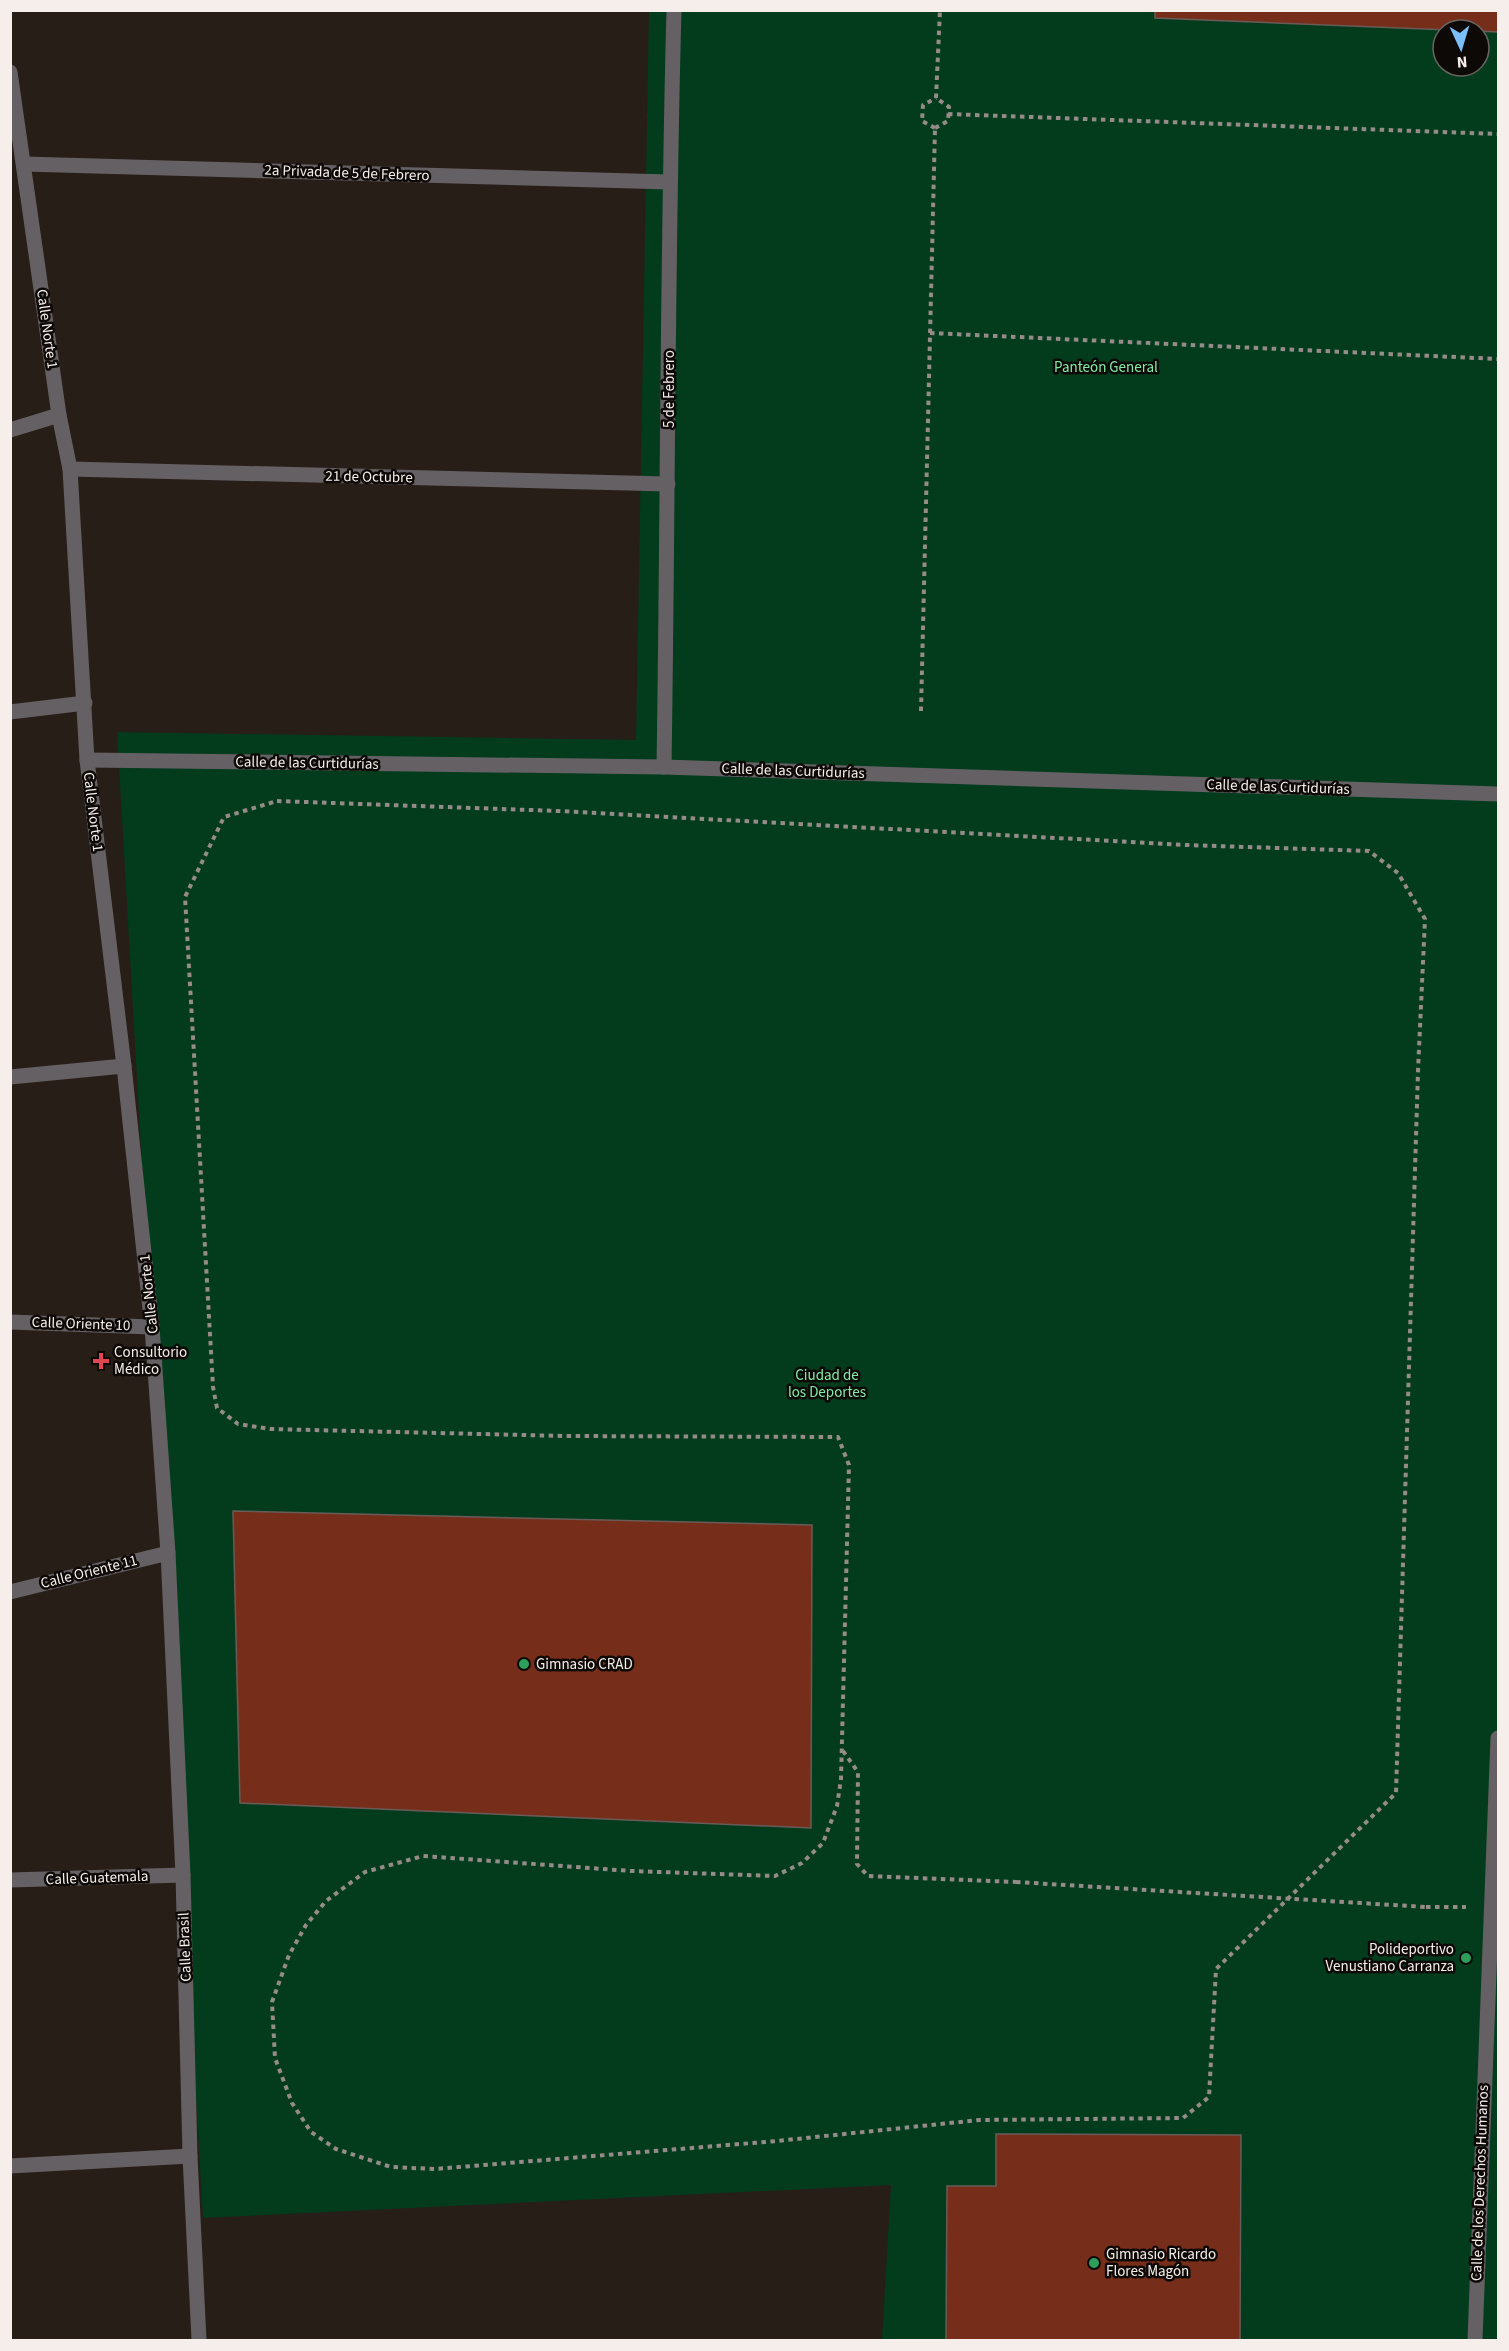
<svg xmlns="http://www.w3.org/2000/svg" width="1509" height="2351" viewBox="0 0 1509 2351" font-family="'Source Sans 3',sans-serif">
<rect width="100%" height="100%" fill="#281e18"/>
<path fill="#033b1d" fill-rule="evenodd" d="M 649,11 L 1498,11 L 1498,2340 L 882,2340 L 891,2185 L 203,2218 L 117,732 L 636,740 ZM 1443,30 L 1479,30 L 1479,66 L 1443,66 Z"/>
<g fill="#762d19" stroke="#695c58" stroke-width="1.5">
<path d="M 1155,10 L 1498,10 L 1498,32 L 1155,18 Z"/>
<path d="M 233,1511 L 812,1525 L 811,1828 L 240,1803 Z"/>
<path d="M 996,2134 L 1241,2135 L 1240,2340 L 946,2340 L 947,2186 L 996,2186 Z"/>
</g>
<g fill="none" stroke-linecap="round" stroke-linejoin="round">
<g stroke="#958c87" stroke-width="4" stroke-dasharray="4.5 4.5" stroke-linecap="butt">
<path d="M 936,98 L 940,10"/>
<path d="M 948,114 L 1498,134"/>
<path d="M 935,128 L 922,121 L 923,105 L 936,98"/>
<path d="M 935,128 L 948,121 L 949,107 L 936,98"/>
<path d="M 930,333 L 1498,359"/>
<path d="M 921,711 L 935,128"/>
<path d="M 277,801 L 558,811 L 1186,845 L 1369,851 L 1398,873 L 1425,919 L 1418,1071 L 1396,1793 L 1216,1969 L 1209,2097 L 1183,2118 L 979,2120 L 777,2141 L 435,2169 L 391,2167 L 336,2149 L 311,2132 L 292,2103 L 275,2058 L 272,2002 L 289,1955 L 306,1925 L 326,1901 L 365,1872 L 423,1856 L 631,1871 L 775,1876 L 802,1863 L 823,1843 L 837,1806 L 841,1779 L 849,1465 L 838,1437 L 566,1436 L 270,1429 L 238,1424 L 217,1408 L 213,1387 L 185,897 L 224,817 Z"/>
<path d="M 843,1751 L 858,1772 L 857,1864 L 868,1876 L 1016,1882"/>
<path d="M 1426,1907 L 1466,1907"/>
</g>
<g stroke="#656064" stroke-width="15">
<path d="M 10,72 L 59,415 L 70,469 L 87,760 L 124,1066 L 152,1327 L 168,1553 L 183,1875 L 190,2156 L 199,2340"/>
<path d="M 24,164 L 669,182"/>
<path d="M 10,430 L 59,415"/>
<path d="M 70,469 L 668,484"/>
<path d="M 10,712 L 85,703"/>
<path d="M 87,760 L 664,767 L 1498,794"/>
<path d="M 664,767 C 668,515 667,262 674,10"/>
<path d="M 10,1077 L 124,1066"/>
<path d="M 10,1322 L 152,1327"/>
<path d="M 10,1592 L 168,1553"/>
<path d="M 10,1880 L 183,1875"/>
<path d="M 10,2166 L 190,2156"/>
<path d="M 1475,2340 L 1498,1738"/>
</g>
<path stroke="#958c87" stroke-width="4" stroke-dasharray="4.5 4.5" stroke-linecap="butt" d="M 1016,1882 L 1426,1907"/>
</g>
<path fill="#e0444e" stroke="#0d0907" stroke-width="2" d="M98 1352h6v6h6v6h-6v6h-6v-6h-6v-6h6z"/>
<g fill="#2e9e5b" stroke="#0d0907" stroke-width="2">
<circle cx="524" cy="1664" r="6"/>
<circle cx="1466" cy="1958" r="6"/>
<circle cx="1094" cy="2263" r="6"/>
</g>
<g text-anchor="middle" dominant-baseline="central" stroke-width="5" stroke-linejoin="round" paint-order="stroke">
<g font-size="15" fill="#f6eeea" stroke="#0d0907">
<text transform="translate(347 173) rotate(2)">2a Privada de 5 de Febrero</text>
<text transform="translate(47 329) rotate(82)">Calle Norte 1</text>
<text transform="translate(669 389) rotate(-90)">5 de Febrero</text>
<text transform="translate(369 477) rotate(1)">21 de Octubre</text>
<text transform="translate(307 763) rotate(1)">Calle de las Curtidurías</text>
<text transform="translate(793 771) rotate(2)">Calle de las Curtidurías</text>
<text transform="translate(1278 787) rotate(2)">Calle de las Curtidurías</text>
<text transform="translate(93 812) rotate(83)">Calle Norte 1</text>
<text transform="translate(149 1294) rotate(-96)">Calle Norte 1</text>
<text transform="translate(81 1324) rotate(2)">Calle Oriente 10</text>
<text transform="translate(89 1572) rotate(-14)">Calle Oriente 11</text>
<text transform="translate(97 1878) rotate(-2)">Calle Guatemala</text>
<text transform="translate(185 1947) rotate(-92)">Calle Brasil</text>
<text transform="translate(1480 2183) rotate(-88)">Calle de los Derechos Humanos</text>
</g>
<g font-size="15" fill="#81eba6" stroke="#0d0907">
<text x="1106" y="367">Panteón General</text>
<text x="827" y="1375">Ciudad de<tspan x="827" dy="17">los Deportes</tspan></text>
</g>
<g font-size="15" fill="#f6eeea" stroke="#0d0907" text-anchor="start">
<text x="114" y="1352">Consultorio<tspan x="114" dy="17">Médico</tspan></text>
<text x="536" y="1664">Gimnasio CRAD</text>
<text x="1454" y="1949" text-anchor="end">Polideportivo<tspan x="1454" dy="17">Venustiano Carranza</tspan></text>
<text x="1106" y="2254">Gimnasio Ricardo<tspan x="1106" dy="17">Flores Magón</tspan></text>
</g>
</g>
<rect width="1509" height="2351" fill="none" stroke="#f6eeea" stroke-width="24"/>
<g transform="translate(1461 48) rotate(176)"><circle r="28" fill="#0d0907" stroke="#6a6562" stroke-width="1.5"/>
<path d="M0-4.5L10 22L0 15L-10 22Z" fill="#7bbef8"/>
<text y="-9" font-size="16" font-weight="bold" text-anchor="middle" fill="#f6eeea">N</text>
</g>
</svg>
